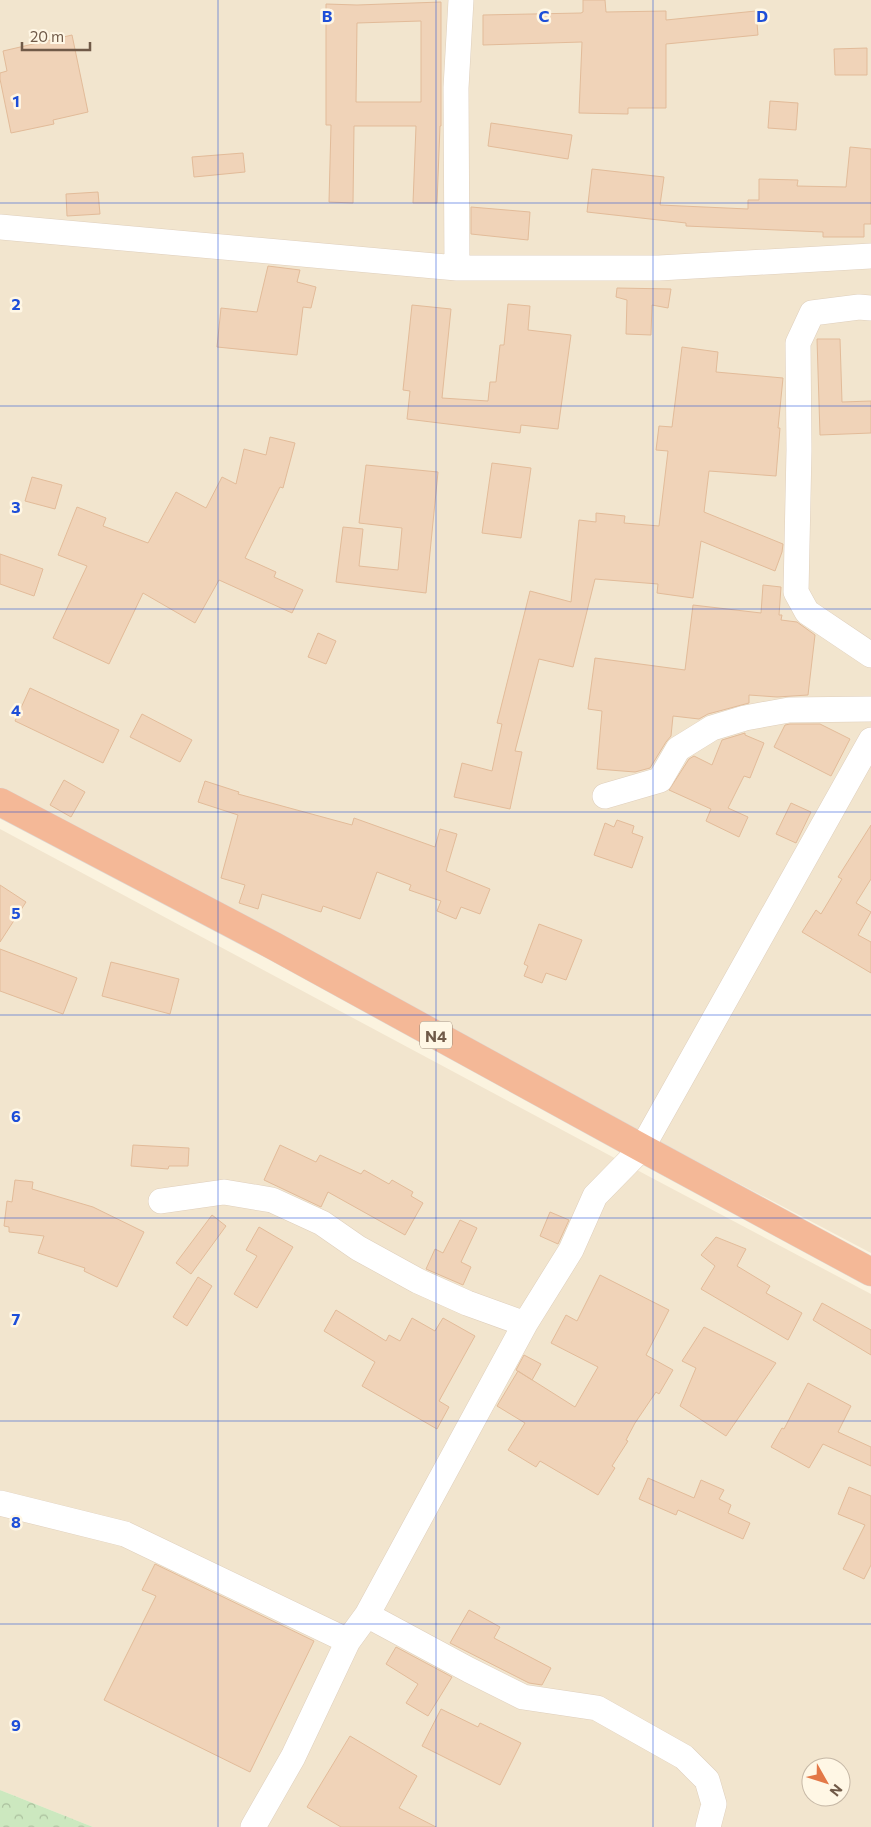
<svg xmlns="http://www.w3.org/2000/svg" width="871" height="1827" font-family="Commissioner,sans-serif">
	<defs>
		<pattern id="forest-crowns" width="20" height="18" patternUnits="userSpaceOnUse" patternTransform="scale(1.25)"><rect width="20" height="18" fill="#cce8bf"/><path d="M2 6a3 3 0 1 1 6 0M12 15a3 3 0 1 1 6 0" fill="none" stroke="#aabf9d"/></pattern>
	</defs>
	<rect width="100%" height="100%" fill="#fbf3df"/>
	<!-- residential -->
	<path fill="#f2e5ce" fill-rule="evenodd" d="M0,0h871v1253l-429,-226 -442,-240z
		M0,829l652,349 219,116v533h-778l-93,-37zM811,1767h30v30h-30z"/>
	<!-- forest -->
	<path fill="url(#forest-crowns)" d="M0,1790l93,37h-93z"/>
	<!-- building -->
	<path fill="#f0d3b8" stroke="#e2bb99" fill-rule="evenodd" d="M583,0h22l1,12 60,-1v9l90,-9 2,24 -92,9v64h-38v6l-49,-1 3,-71 -99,3v-30l98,-2 2,-1z
		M441,2v124h-1l-3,77h-24l3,-77h-62l-1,77 -24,-1 2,-77h-5v-121l31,1zM421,21v81h-65l1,-79z
		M72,35l16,77 -35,8 1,4 -43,9 -11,-54v-6l7,-2 -4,-20z
		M867,48v27h-32l-1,-26z
		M770,101l28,2 -2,27 -28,-2z
		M491,123l81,12 -4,24 -80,-13z
		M850,147l21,2v75h-7v13h-41v-5l-137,-6v-3l-99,-11 5,-43 72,8 -4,28 88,4v-9h11v-21l39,1 -1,6 49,1z
		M243,153l2,19 -51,5 -2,-20z
		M98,192l2,22 -33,2 -1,-22z
		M471,207l59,5 -2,28 -57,-6z
		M268,266l32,4 -3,12 19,5 -5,21 -8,-1 -6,48 -80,-8 4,-39 36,4z
		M617,288l54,1 -3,19 -16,-3 -1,30 -25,-1 1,-34 -11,-3z
		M508,304l22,2 -2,24 43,5 -13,94 -37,-4 -1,8 -113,-14 3,-28 -7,-1 9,-85 39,4 -9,89 46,3 2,-19h6l4,-37h4z
		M817,339h23l2,63 29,-1v32l-51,2z
		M682,347l36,5 -2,20 67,6 -5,50h2l-4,48 -67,-5 -5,41 79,32 -1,8 -7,19 -74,-30 -8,57 -36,-5 1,-9 -63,-5 -22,88 -34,-8 -24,92 7,1 -12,57 -56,-12 8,-34 30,8 10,-47 -5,-1 33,-132 41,11 8,-82 17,2v-9l29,3 -1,7 35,3 9,-75 -12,-1 3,-24 13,1z
		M270,437l25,6 -12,45 -3,-1 -35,71 31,14 -2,5 29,13 -11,23 -73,-33 -24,43 -52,-30 -34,71 -56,-26 34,-72 -29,-11 19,-48 29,11 -3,8 45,17 28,-51 30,16 16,-31 14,7 8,-35 22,6z
		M492,463l39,5 -10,70 -39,-5z
		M366,465l72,7 -12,121 -90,-11 7,-55 20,2 -4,37 39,4 4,-42 -43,-5z
		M32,477l30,8 -7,24 -30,-8z
		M0,554l43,15 -9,27 -34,-12z
		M763,585l18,2 -2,28h3l-1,5 16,2 18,13 -7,60 -31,2 -28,-2v8l-41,11 -9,5 -26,-3 -2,20 -5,6 -16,26 -15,4 -38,-3 5,-58 -14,-2 7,-51 90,12 8,-65 68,8z
		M318,633l18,8 -10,23 -18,-7z
		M30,688l89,42 -16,33 -88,-42z
		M142,714l50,26 -12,22 -50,-25z
		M790,724h30l30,15 -19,37 -57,-29 11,-22z
		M745,733v2l19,8 -14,35 -6,-2 -16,32 20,9 -9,20 -33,-16 5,-12 -42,-19 20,-31 5,-3 18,9 10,-25z
		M64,780l21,12 -14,25 -21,-12z
		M205,781l34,11 -1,2 114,31 2,-7 81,29 5,-18 17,5 -11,37 44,18 -10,25 -19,-7 -5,12 -19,-8 4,-10 -32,-11 2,-5 -34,-13 -17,47 -37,-13 -2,6 -59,-18 -4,15 -19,-6 6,-18 -24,-7 17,-63 -40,-13z
		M791,803l20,9 -15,31 -20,-9z
		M617,820l17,6 -2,7 11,4 -11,31 -38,-13 11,-32 9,4z
		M871,825v54l-15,24 15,9 -13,23 13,7v31l-69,-41 14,-22 5,4 21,-35 -4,-2z
		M0,885l26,17 -26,40z
		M539,924l43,16 -16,40 -20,-7 -4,10 -18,-7 4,-10 -4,-2z
		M0,949l77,29 -14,36 -63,-23z
		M111,962l68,17 -9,35 -68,-18z
		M133,1145l56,3 -1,18h-19l-1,3 -37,-3z
		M280,1145l36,17 4,-7 41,19 3,-4 25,14 3,-4 21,12 -2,4 12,7 -18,32 -77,-43 -7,15 -57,-27z
		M15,1180l18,2 -1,7 61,18 51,25 -27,55 -33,-16 1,-3 -47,-15 6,-17 -35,-4v-5l-5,-1 3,-25 5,1z
		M550,1212l19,8 -11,24 -18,-8z
		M212,1215l14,11 -35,48 -15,-11z
		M460,1220l17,8 -16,34 10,5 -8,18 -37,-16 9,-20 8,4z
		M259,1227l34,20 -36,61 -23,-14 23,-38 -11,-6z
		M716,1237l30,12 -9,17 33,20 -4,7 36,20 -14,27 -87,-51 14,-23 -14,-11z
		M600,1275l69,35 -23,45 27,15 -14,24 -3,-2 -21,31 -9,17 2,1 -16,25 3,2 -17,27 -58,-34 -4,6 -28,-17 17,-27 -28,-17 21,-35 57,36 23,-40 -47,-24 15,-28 11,6z
		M198,1277l14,9 -25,40 -14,-9z
		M822,1303l49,27v25l-58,-35z
		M336,1310l50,31 3,-6 11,6 12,-23 23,13 8,-13 32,18 -36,65 10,6 -12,22 -75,-43 13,-24 -51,-31z
		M704,1327l72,36 -50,73 -46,-30 16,-38 -14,-7z
		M524,1355l17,9 -9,16 -16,-10z
		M808,1383l43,23 -13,26 33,15v19l-48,-22 -14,24 -38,-21 11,-19 2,1z
		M648,1478l46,20 7,-18 23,10 -5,9 12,6 -3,8 22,10 -7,16 -65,-29 -2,5 -37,-16z
		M849,1487l22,9v69l-7,14 -21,-10 22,-44 -27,-11z
		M155,1564l159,77 -64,131 -146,-72 52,-104 -14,-6z
		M469,1610l31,17 -6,11 57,30 -9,17 -13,-2 -79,-40z
		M396,1647l56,30 -24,39 -22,-13 12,-19 -32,-20z
		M441,1709l37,18 2,-4 41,20 -21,42 -78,-39z
		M350,1736l67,40 -18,32 37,19h-95l-34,-20z"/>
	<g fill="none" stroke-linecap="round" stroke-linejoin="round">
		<!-- street casing -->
		<g stroke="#dfcfbc" stroke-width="26">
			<path id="street" d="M0,227l457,41h202l212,-12
				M457,268l-1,-180 5,-88
				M871,308l-12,-1 -47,6 -14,30 1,107 -3,142 11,20 64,43
				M605,796l55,-16 18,-31 34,-21 33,-10 44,-8 82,-1
				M161,1201l63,-9 48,8 50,23 36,25 60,33 49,22 58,21
				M0,1503l125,31 223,107
				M367,1615l102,55 54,27 74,11 87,49 23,23 7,24 -6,23
				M253,1827l40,-70 55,-116 19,-26 158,-291 46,-74 24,-54 47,-48 229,-408"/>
		</g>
		<!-- highway casing -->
		<g stroke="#ddd7d3" stroke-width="29">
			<path id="highway" d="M0,802l274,144 368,202 229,124"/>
		</g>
		<!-- street -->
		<use href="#street" stroke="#fff" stroke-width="25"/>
		<!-- highway -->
		<use href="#highway" stroke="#f4b897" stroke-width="28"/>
	</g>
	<!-- grid -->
	<path fill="none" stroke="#1d4ed8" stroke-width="1" stroke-opacity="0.55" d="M218,0v1827M436,0v1827M653,0v1827M0,203h871M0,406h871M0,609h871M0,812h871M0,1015h871M0,1218h871M0,1421h871M0,1624h871"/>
	<g text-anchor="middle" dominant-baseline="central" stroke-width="5" stroke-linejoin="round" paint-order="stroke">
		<!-- shield labels -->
		<rect fill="#fff7e5" stroke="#9b8977" stroke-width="1" x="420" y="1021.5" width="32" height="27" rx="4"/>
		<g font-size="16" font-weight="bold" fill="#705a48">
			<text x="436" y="1035">N4</text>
		</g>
	</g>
	<g font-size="16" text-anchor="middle" font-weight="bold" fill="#1d4ed8" stroke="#fff7e5" stroke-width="5" stroke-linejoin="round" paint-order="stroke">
		<text x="327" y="22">B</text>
		<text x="544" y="22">C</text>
		<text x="762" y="22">D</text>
		<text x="16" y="107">1</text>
		<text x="16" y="310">2</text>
		<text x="16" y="513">3</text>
		<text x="16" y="716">4</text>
		<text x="16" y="919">5</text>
		<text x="16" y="1122">6</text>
		<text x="16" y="1325">7</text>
		<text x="16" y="1528">8</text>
		<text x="16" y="1731">9</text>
	</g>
	<!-- north arrow -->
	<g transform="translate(826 1782) rotate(129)"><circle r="24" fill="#fff7e5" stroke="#c6b8a6"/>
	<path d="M0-4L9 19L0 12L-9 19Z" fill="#e37847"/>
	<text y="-8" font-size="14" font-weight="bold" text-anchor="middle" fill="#705a48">N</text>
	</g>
	<!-- scale -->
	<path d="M22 42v8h68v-8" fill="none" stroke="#705a48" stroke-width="2.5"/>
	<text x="30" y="42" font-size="15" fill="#705a48" stroke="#fff7e5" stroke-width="4" paint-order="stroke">20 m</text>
</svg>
